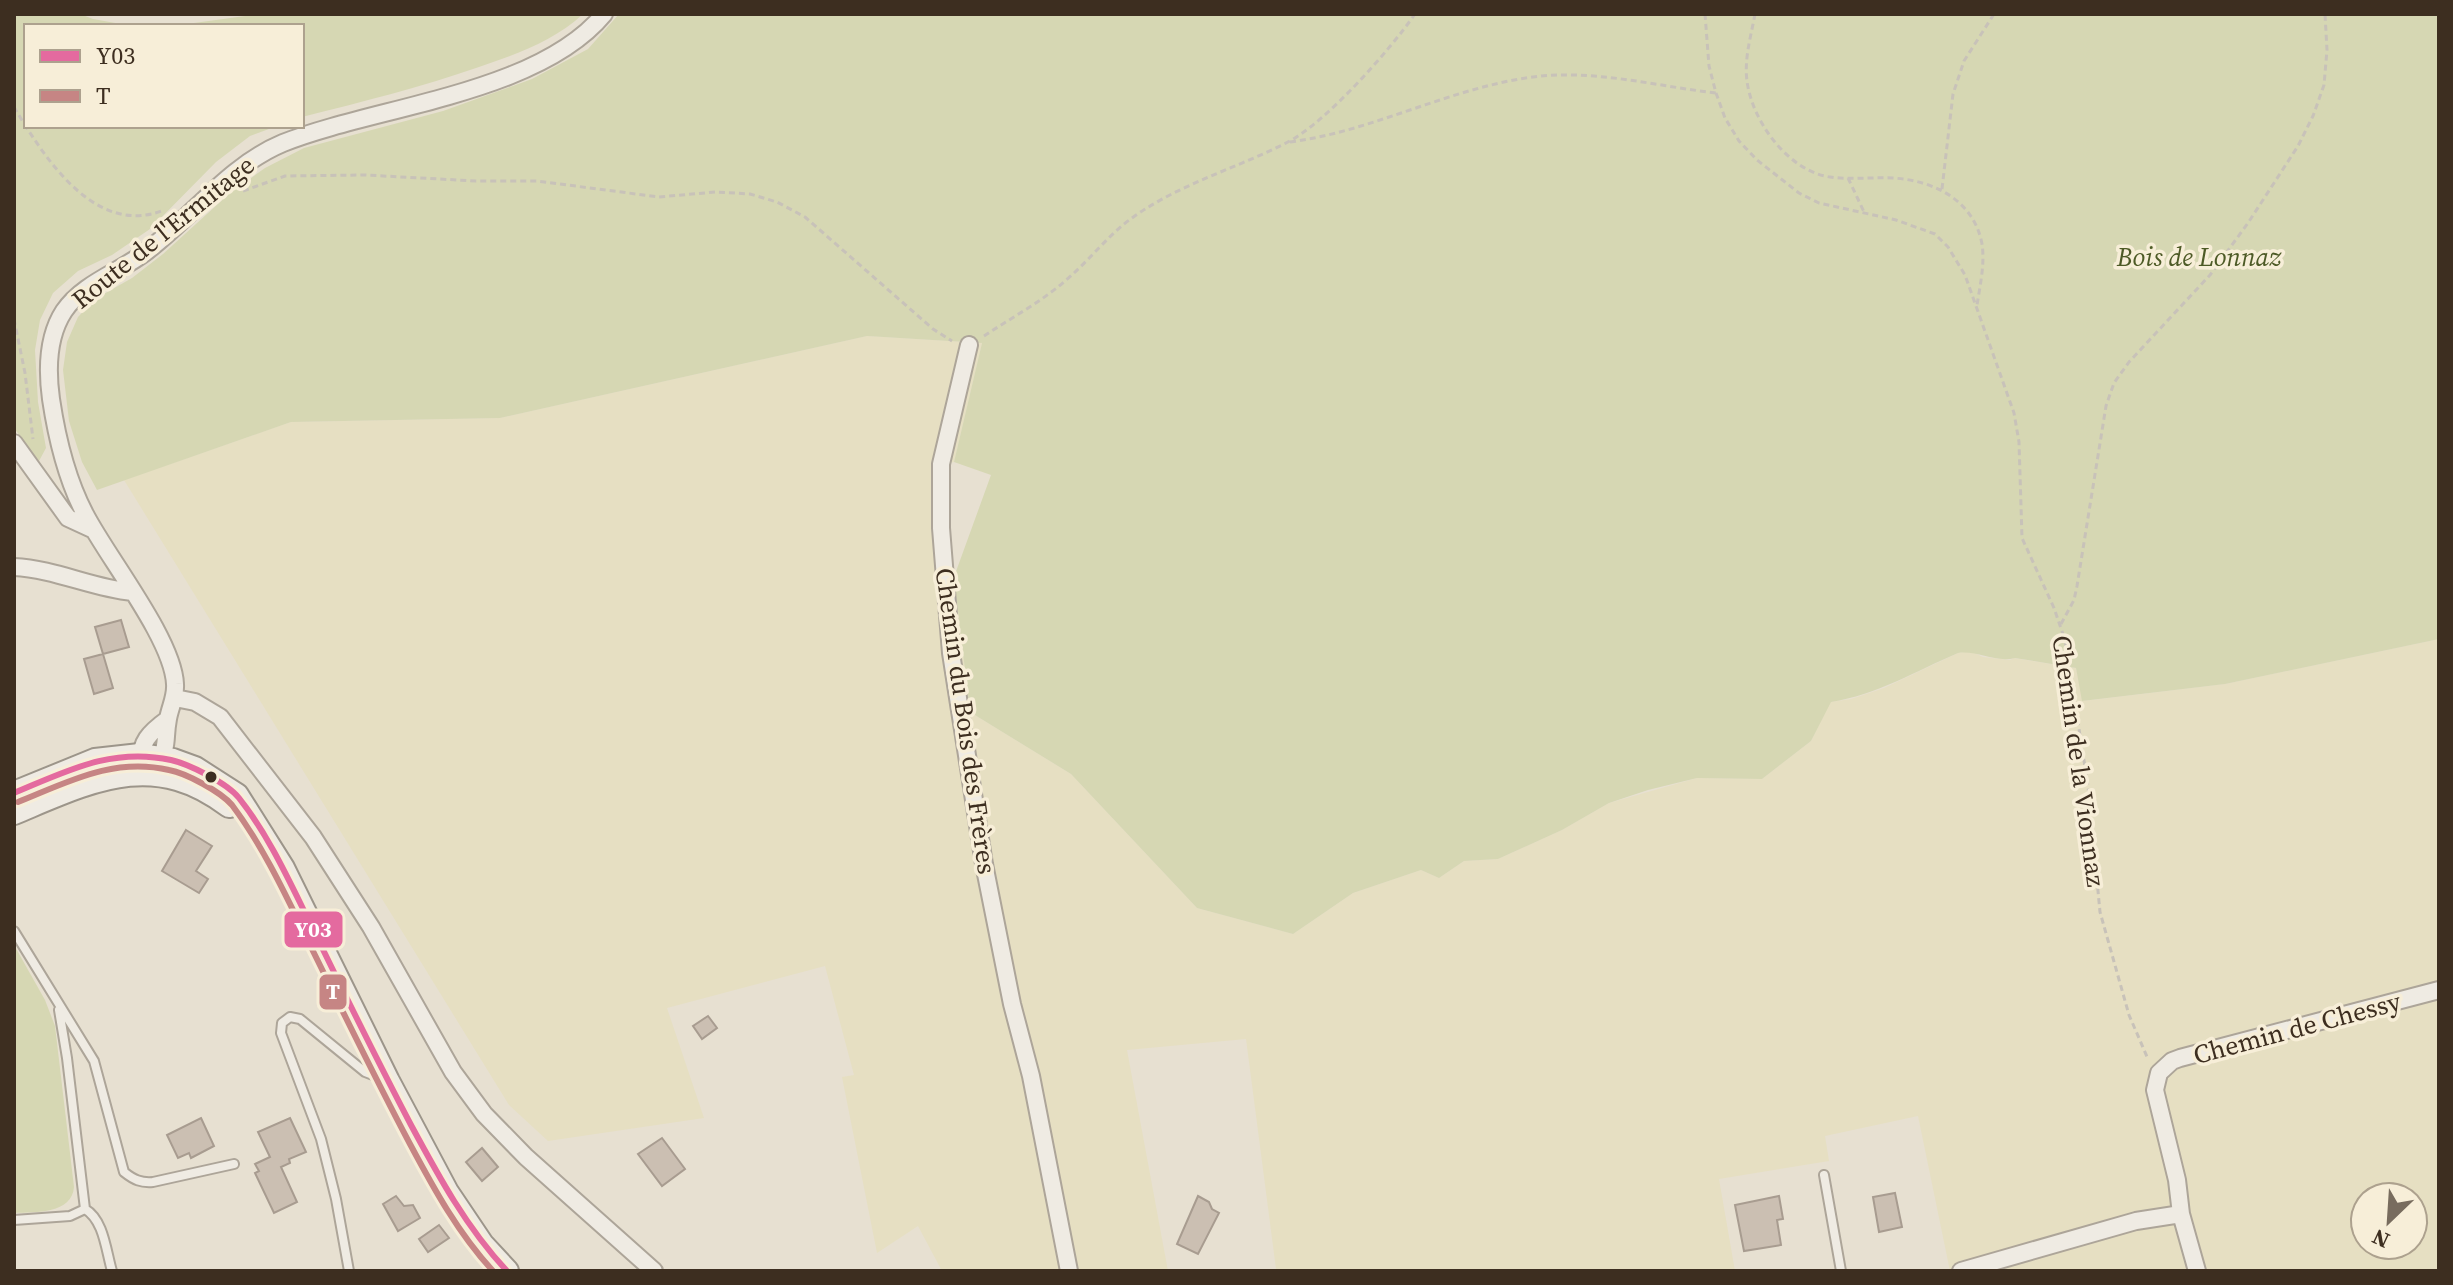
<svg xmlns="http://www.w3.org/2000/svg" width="2453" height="1285" font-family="'Source Serif 4',serif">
	<rect width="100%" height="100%" fill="#e7e0d1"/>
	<!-- farmland -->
	<path fill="#e6dfc2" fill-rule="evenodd" d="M867,336l115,7 -28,119 -13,3 29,247 101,62 126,134 96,26 60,-41 68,-23 18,8 25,-17 34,-2 64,-29 47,-27 88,-25 65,1 49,-38 19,-39 21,-3 33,-11 74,-35 12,-2 13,6 27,3 4,-2 62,10 7,33 142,-17 214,-45v632h-489l-32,-155 -93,20 4,25 -110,18 16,92h-424l-35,-2 -30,-230 -119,11 41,221h-226l-24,-45 -41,27 -35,-176 12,-2 -29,-109 -158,42 37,110 -156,23 -39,-36 -385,-625 167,-58 209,-4zM2365,1197h48v48h-48z"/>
	<!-- green -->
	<path fill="#d6d7b3" d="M14,14h66l13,5 39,7h-106v100h251l-27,10 -34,26 -66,67 -38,26 -34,16 -25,22 -13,27 -5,30 3,52 8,46 -7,13 -25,-33z
		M260,14h323c-29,27 -66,40 -104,53 -58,20 -117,35 -177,50v-91h-130z
		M619,14h1820v625l-214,45 -143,17 -6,-33 -61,-10c-20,5 -38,-8 -57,-5 -42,18 -82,42 -127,49l-20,39 -49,38 -65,-1 -49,12 -39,13 -47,27 -64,29 -34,2 -25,17 -18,-8 -68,23 -60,41 -96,-26 -126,-134 -101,-62 -16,-135 37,-102 -37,-13 28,-119 -115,-7 -367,82 -209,4 -194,68 -15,-28 -13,-41 -6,-51 4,-28 11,-25 17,-18 37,-21 31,-24 67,-61 35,-25 39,-20 139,-37 89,-32 56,-30z
		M14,945l31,55 10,26 19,161c-2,27 -38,25 -60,26z"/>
	<!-- building -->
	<path fill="#cbbfb2" stroke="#a89c90" stroke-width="2" d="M121,620l8,27 -26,7 -8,-27z
		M103,654l10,34 -19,6 -10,-35z
		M186,830l26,16 -16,25 12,8 -9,14 -37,-22z
		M708,1016l9,12 -15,11 -9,-13z
		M201,1118l13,28 -23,12 -2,-5 -11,5 -11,-23z
		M290,1118l16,34 -17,7 1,4 -9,4 16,35 -23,11 -19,-40 4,-2 -4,-7 15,-7 -12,-25z
		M662,1138l23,31 -23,17 -24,-32z
		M482,1148l16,19 -16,14 -16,-19z
		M1895,1193l7,34 -23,5 -6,-35z
		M396,1196l8,10 9,-1 7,13 -22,13 -15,-27z
		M1198,1196l11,6 3,7 7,4 -21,41 -21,-10z
		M1779,1196l4,23 -6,1 4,25 -37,6 -9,-46z
		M439,1225l10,13 -21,14 -9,-13z"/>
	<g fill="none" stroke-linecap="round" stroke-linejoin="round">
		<!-- lane casing -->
		<g stroke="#ada599" stroke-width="12">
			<path id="lane" d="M14,931l80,130 30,111c10,8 17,11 29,10l81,-18
				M59,1010l8,48 18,151c19,11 21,42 27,62
				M1824,1175l17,96
				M14,1220l56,-4 15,-7
				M349,1271l-13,-72 -15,-60 -40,-106 1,-10 8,-6 10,2 65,53 18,7"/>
		</g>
		<!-- street casing -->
		<g stroke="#ada599" stroke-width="20">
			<path id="street" d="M969,345l-28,119v64l10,125 33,211 28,140 19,72 38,195
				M14,443l54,75 26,12
				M14,567c41,2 78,21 118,25
				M175,698l20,4 25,15 93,120 58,90 82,145 31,42 42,43 128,114
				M157,765c12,-20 7,-25 11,-46 2,-12 8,-22 7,-35 -2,-45 -68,-127 -90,-170 -19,-36 -28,-75 -34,-115 -4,-29 -4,-62 13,-88 19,-28 56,-39 83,-60 46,-35 81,-85 136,-108 93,-37 255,-49 321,-129
				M141,766c-2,-24 9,-34 27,-47
				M1961,1271l175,-50 45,-7
				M2197,1271l-16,-57 -4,-34 -22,-90 4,-17 13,-12 8,-3 259,-68"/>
		</g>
		<!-- secondary casing -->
		<g stroke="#9c958a" stroke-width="26">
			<path id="secondary" d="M14,793l81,-33 45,-5 33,5 22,8 42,27 46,73 105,213 59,111 35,52 25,27
				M14,813c77,-32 139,-65 215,-7"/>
		</g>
		<!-- path -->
		<path stroke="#c8c2b9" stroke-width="3" stroke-dasharray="6 4" stroke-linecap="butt" d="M1705,14l4,52 7,27 9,25 14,23 18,19 42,33 20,10 77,17 39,14 13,13 17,28 49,138 5,29 3,96 32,70 11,32 23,146 12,126 29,103 19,44
			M1755,14c-4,22 -11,45 -8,67 5,40 41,90 83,96 21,3 41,0 62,1 41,2 82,22 90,66 3,20 -2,42 -5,61
			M14,107c30,50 81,131 150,103
			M1290,142c84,-11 159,-54 243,-65 61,-8 122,9 183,16
			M1848,178l17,36
			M1942,189l11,-95 11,-33 30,-47
			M243,191l42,-15 80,-1 111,6h61l122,16 57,-5 34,2 27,8 28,15 128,112 19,12
			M14,319l11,54 8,66
			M984,336c27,-18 57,-34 81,-55 24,-20 42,-45 67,-63 47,-34 103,-49 154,-75 39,-19 104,-93 129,-129
			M2061,624l13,-24 3,-14 29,-180 8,-23 15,-21 81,-87 38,-52 50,-77 15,-30 11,-31 3,-35 -2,-36"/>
		<!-- lane -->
		<use href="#lane" stroke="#efebe3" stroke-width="8"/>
		<!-- street -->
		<use href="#street" stroke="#efebe3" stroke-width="16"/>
		<!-- secondary -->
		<use href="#secondary" stroke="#efebe3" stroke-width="22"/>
		<!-- bus-1 casing -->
		<g stroke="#f7eed8" stroke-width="12">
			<path id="bus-1" d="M14,793c53,-22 98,-46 157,-33 18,4 56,23 68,38 31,39 52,87 74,131 32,66 64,131 98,196 28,52 55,102 96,146"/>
		</g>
		<!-- bus-2 casing -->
		<g stroke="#f7eed8" stroke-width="12">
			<path id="bus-2" d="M18,802c50,-20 95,-45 151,-32 17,3 52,22 63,35 33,44 56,95 80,144 32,65 64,131 98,195 24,45 48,89 83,127"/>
		</g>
		<!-- bus-1 -->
		<use href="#bus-1" stroke="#e46a9f" stroke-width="6"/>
		<!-- bus-2 -->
		<use href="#bus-2" stroke="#c68584" stroke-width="6"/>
	</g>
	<!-- markers -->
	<circle fill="#3d2e20" stroke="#f7eed8" stroke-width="3" cx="211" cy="777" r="7"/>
	<g text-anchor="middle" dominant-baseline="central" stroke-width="7" stroke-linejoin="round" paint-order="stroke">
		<!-- street labels -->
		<g font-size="26" fill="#3d2e20" stroke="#f7eed8">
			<text transform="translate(163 232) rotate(-39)">Route de l'Ermitage</text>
			<text transform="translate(966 721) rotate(82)">Chemin du Bois des Frères</text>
			<text transform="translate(2079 761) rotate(82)">Chemin de la Vionnaz</text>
			<text transform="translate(2297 1028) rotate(-15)">Chemin de Chessy</text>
		</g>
		<!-- park labels -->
		<g font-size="26" font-style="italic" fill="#4d5a26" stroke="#f7eed8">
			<text x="2199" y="257">Bois de Lonnaz</text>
		</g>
	</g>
	<g stroke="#f7eed8" stroke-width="3">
		<rect x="283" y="910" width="61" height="39" rx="8" fill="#e46a9f"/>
		<rect x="318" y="973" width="30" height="38" rx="8" fill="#c68584"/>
	</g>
	<g font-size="22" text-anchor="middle" font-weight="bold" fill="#fff">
		<text x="313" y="937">Y03</text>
		<text x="333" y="999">T</text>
	</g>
	<!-- border -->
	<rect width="2453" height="1285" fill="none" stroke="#3d2e20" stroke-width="32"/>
	<!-- legend -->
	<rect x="24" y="24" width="280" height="104" fill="#f7eed8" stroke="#ada18e" stroke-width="2"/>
	<rect x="40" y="50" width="40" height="12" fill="#e46a9f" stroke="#ada18e" stroke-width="2"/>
	<text x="96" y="64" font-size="24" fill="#3d2e20">Y03</text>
	<rect x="40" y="90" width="40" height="12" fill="#c68584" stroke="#ada18e" stroke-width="2"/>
	<text x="96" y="104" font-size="24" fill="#3d2e20">T</text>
	<!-- north arrow -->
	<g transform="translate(2389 1221) rotate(205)"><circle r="38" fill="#f7eed8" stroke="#ada18e" stroke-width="2"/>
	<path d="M0-6L14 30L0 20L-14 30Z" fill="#786c5e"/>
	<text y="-12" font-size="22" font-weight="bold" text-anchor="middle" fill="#3d2e20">N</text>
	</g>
</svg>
